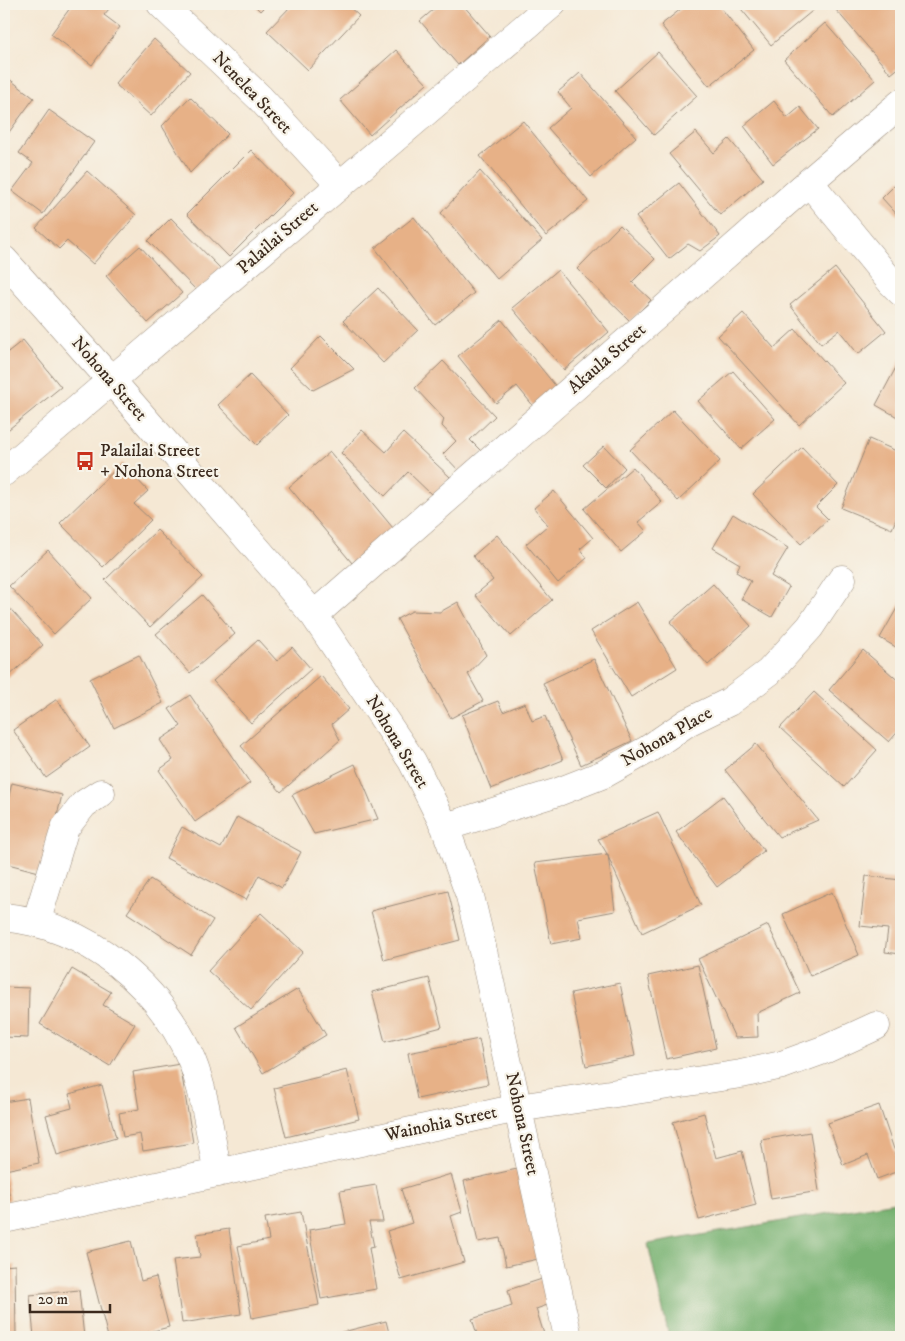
<svg xmlns="http://www.w3.org/2000/svg" width="905" height="1341" font-family="'IM FELL DW Pica',serif">
	<rect width="100%" height="100%" fill="#f7f3e8"/>
	<filter id="ink" filterUnits="userSpaceOnUse"><feTurbulence type="fractalNoise" baseFrequency=".02" numOctaves="2"/><feDisplacementMap in="SourceGraphic" scale="10" xChannelSelector="R" yChannelSelector="G"/><feConvolveMatrix kernelMatrix="1 2 1 2 8 2 1 2 1" color-interpolation-filters="sRGB"/></filter>
	<filter id="wash" filterUnits="userSpaceOnUse"><feTurbulence type="fractalNoise" baseFrequency=".0096" numOctaves="4" result="noise"/><feDisplacementMap in="SourceGraphic" scale="20" xChannelSelector="R" yChannelSelector="G"/><feGaussianBlur stdDeviation="1.12" result="paint"/><feColorMatrix in="noise" values="0 0 0 0 0 0 0 0 0 0 0 0 0 0 0 0 0 1.4 0 .05"/><feComposite in="paint" operator="in"/></filter>
	<g filter="url(#wash)">
		<rect width="100%" height="100%" fill="#f5e8d4"/>
		<!-- forest -->
		<path fill="#78b272" stroke="#5a6e48" d="M901,1198v139h-232l-21,-93 246,-42z"/>
		<g id="blocks">
			<!-- building -->
			<path fill="#e7b187" d="M73,4h40l-9,11 16,12 -28,38 -41,-31z
				M253,4h14l-7,7z
				M293,4h53l13,12 -51,54 -41,-39z
				M440,4h22l28,32 -32,29 -38,-44z
				M687,4h31l36,46 -45,36 -48,-61z
				M737,4h76l4,3 -46,38z
				M844,4h57v62l-10,8 -55,-64z
				M825,23l50,57 -42,37 -49,-57z
				M154,39l36,33 -39,44 -36,-32z
				M396,50l31,34 -57,51 -30,-35z
				M658,52l39,44 -43,39 -39,-44z
				M580,73l56,64 -45,40 -43,-49 23,-20 -13,-16z
				M4,75l30,23 -30,41z
				M190,97l38,37 -38,39 -28,-47z
				M774,101l13,17 13,-11 18,22 -45,35 -29,-38z
				M49,110l45,32 -51,72 -31,-23 21,-28 -14,-10z
				M523,121l65,80 -42,35 -66,-80z
				M696,132l18,21 15,-14 34,40 -43,36 -51,-61z
				M251,150l42,43 -64,64 -42,-43z
				M87,171l49,44 -43,49 -26,-23 -8,8 -23,-21z
				M480,171l62,69 -45,39 -56,-66z
				M901,179v40l-19,-21z
				M679,183l41,53 -20,15 -12,-7 -19,15 -33,-42z
				M414,217l60,76 -39,32 -60,-77z
				M171,218l50,51 -23,23 -50,-51z
				M620,225l35,34 -23,23 19,18 -21,21 -53,-52z
				M140,246l42,47 -34,30 -42,-47z
				M835,268l51,63 -28,23 -19,-24 -18,14 -31,-39z
				M558,270l51,62 -45,38 -52,-62z
				M378,288l40,42 -35,33 -40,-42z
				M743,313l31,35 21,-19 49,54 -45,42 -81,-89z
				M502,320l56,69 -23,19 -18,-22 -21,17 -38,-47z
				M321,336l33,33 -41,21 -23,-22z
				M23,340l38,47 -57,46v-78z
				M901,358v61l-25,-14z
				M443,361l52,55 -25,24 12,12 -21,21 -18,-19 13,-13 -14,-15 2,-7 -29,-31z
				M733,371l42,48 -34,30 -43,-48z
				M250,375l38,40 -31,30 -39,-40z
				M673,410l47,51 -42,40 -48,-51z
				M362,430l24,22 17,-19 47,44 -17,19 -25,-24 -23,24 -44,-43z
				M869,439l32,14v54l-9,22 -51,-21z
				M604,446l21,22 -19,20 -23,-23z
				M802,447l36,38 -22,22 12,12 -27,25 -48,-50z
				M330,452l63,76 -41,35 -63,-76z
				M122,463l26,28 -14,13 17,16 -48,47 -43,-44z
				M633,467l29,35 -24,20 8,9 -25,21 -37,-43z
				M554,491l39,47 -13,11 7,9 -29,25 -32,-39 22,-19 -14,-17z
				M733,514l55,34 -17,28 18,11 -17,30 -31,-18 10,-18 -15,-9 4,-8 -27,-16z
				M157,530l46,47 -53,50 -45,-47z
				M497,535l55,65 -41,36 -36,-41 18,-15 -20,-24z
				M901,535v16l-4,-14z
				M48,550l44,48 -38,36 -45,-48z
				M713,584l38,42 -43,39 -38,-43z
				M202,595l33,39 -45,39 -34,-39z
				M901,601v49l-21,-12z
				M4,602l39,43 -37,34 -2,-3z
				M458,602l28,53 -18,19 15,27 -32,17 -54,-99 15,-8 28,1z
				M637,602l40,66 -46,29 -40,-66z
				M258,640l19,21 15,-14 19,22 -60,54 -38,-42z
				M863,650l38,33v45l-12,14 -60,-52z
				M139,655l24,48 -49,25 -24,-49z
				M594,659l38,82 -51,24 -38,-82z
				M321,676l28,33 -17,15 8,16 -59,52 -40,-46z
				M814,692l63,58 -33,37 -64,-59z
				M190,695l60,88 -55,39 -36,-52 14,-10 -13,-20 21,-14 -12,-17z
				M57,699l33,48 -44,31 -33,-48z
				M498,701l5,11 22,-9 7,18 13,-5 18,44 -72,29 -29,-74z
				M756,744l62,76 -39,17 -54,-67z
				M355,764l23,55 -64,15 -22,-39z
				M12,783l50,12 -19,78 -39,-10v-46z
				M723,796l41,55 -47,36 -41,-55z
				M658,812l43,93 -59,28 -36,-81 -8,-13z
				M237,817l64,35 -19,36 -23,-13 -13,25 -80,-42 16,-31 39,21z
				M608,854l7,57 -37,7 4,20 -31,6 -16,-81z
				M866,876l35,4v74l-16,-2 3,-23 -28,-3z
				M150,879l63,41 -22,35 -64,-42z
				M448,891l12,49 -76,20 -13,-49z
				M832,892l27,63 -49,21 -27,-62z
				M261,913l42,39 -52,58 -43,-39z
				M768,925l32,68 -43,20 1,24 -23,1 -37,-79z
				M698,965l18,83 -50,11 -18,-83z
				M72,969l39,23 -8,13 32,19 -25,42 -70,-42z
				M429,978l13,49 -57,15 -13,-50z
				M620,983l15,73 -49,10 -15,-73z
				M4,987l25,1 -1,50 -24,-1z
				M298,989l28,46 -63,38 -27,-46z
				M479,1039l9,45 -71,15 -9,-46z
				M180,1064l13,79 -50,8 -3,-17 -17,3 -4,-24 20,-4 -6,-37z
				M347,1070l12,49 -73,18 -12,-49z
				M102,1085l14,53 -59,17 -11,-40 26,-7 -3,-14z
				M28,1098l11,65 -34,7 5,30 -6,1v-99z
				M879,1105l22,65 -24,9 -9,-24 -25,10 -15,-42z
				M704,1113l12,45 26,-7 14,54 -57,15 -26,-98z
				M810,1132l9,59 -48,8 -10,-59z
				M517,1169l21,90 -32,7 -6,-28 -22,4 -14,-61z
				M451,1174l11,38 -11,4 13,46 -63,18 -14,-49 25,-8 -11,-34z
				M376,1185l7,37h-14l5,25 -5,1 7,41 -55,10 -12,-69 37,-6 -6,-33z
				M301,1212l18,93 -67,13 -14,-72 31,-6 -4,-22z
				M229,1229l12,85 -59,9 -9,-63 27,-3 -3,-23z
				M131,1241l10,40 15,-4 13,50 -39,10h-22l-22,-85z
				M15,1265l1,72h-12v-71z
				M542,1279l8,25 -14,5 9,28h-67l-6,-18 40,-13 -4,-16z
				M79,1290l5,47h-50l-4,-42z
				M386,1321l4,16h-63v-1z"/>
		</g>
	</g>
	<g filter="url(#ink)">
		<use href="#blocks" fill-opacity="0" stroke="#988979" stroke-width="1"/>
		<g fill="none" stroke-linecap="round" stroke-linejoin="round">
			<!-- street casing -->
			<g stroke="#988979" stroke-width="29">
				<path id="street" d="M161,4l99,94 80,87
					M809,182l83,101 9,9
					M4,260l107,120 203,235 98,146 33,66 25,69 17,72 81,369
					M314,615l495,-433 92,-79
					M445,827l113,-35 46,-18 43,-24 41,-28 41,-20 40,-30 41,-45 32,-48
					M4,917c83,8 156,68 188,144 14,35 18,75 26,112
					M36,923l29,-95 19,-24 17,-11
					M4,1219l514,-111 223,-34 41,-9 44,-16 50,-23"/>
			</g>
			<!-- secondary casing -->
			<g stroke="#988979" stroke-width="29">
				<path id="secondary" d="M4,472l548,-468"/>
			</g>
			<!-- street -->
			<use href="#street" stroke="#fff" stroke-width="28"/>
			<!-- secondary -->
			<use href="#secondary" stroke="#fff" stroke-width="28"/>
		</g>
	</g>
	<!-- icons -->
	<defs>
		<g id="bus-bare" transform="scale(1.5)"><path d="M-5-6H5V4H4V6H2V4H-2V6H-4V4H-5ZM-3.5-4V0h7V-4ZM-3.5 1.2v1.5H-2V1.2ZM2 1.2v1.5H3.5V1.2Z" fill="#c8321e" stroke="#f7f3e8" stroke-width="2.5" paint-order="stroke"/></g>
	</defs>
	<g fill-rule="evenodd">
		<use href="#bus-bare" x="85" y="461"/>
	</g>
	<g text-anchor="middle" dominant-baseline="central" stroke-width="4.5" stroke-linejoin="round" paint-order="stroke">
		<!-- street labels -->
		<g font-size="18" fill="#3b2a1e" stroke="#f7f3e8">
			<text transform="translate(252 93) rotate(46)">Nenelea Street</text>
			<text transform="translate(278 238) rotate(-41)">Palailai Street</text>
			<text transform="translate(607 359) rotate(-41)">Akaula Street</text>
			<text transform="translate(109 379) rotate(49)">Nohona Street</text>
			<text transform="translate(667 737) rotate(-30)">Nohona Place</text>
			<text transform="translate(397 742) rotate(59)">Nohona Street</text>
			<text transform="translate(441 1124) rotate(-12)">Wainohia Street</text>
			<text transform="translate(522 1124) rotate(78)">Nohona Street</text>
		</g>
		<!-- poi labels -->
		<g font-size="18" fill="#3b2a1e" stroke="#f7f3e8" text-anchor="start">
			<text x="100" y="451">Palailai Street<tspan x="100" dy="21">+ Nohona Street</tspan></text>
		</g>
	</g>
	<!-- margin -->
	<rect width="905" height="1341" fill="none" stroke="#f7f3e8" stroke-width="20"/>
	<!-- scale -->
	<path d="M30 1304v8h80v-8" fill="none" stroke="#3b2a1e" stroke-width="2.5"/>
	<text x="38" y="1304" font-size="15" fill="#3b2a1e" stroke="#f7f3e8" stroke-width="4" paint-order="stroke">20 m</text>
</svg>
